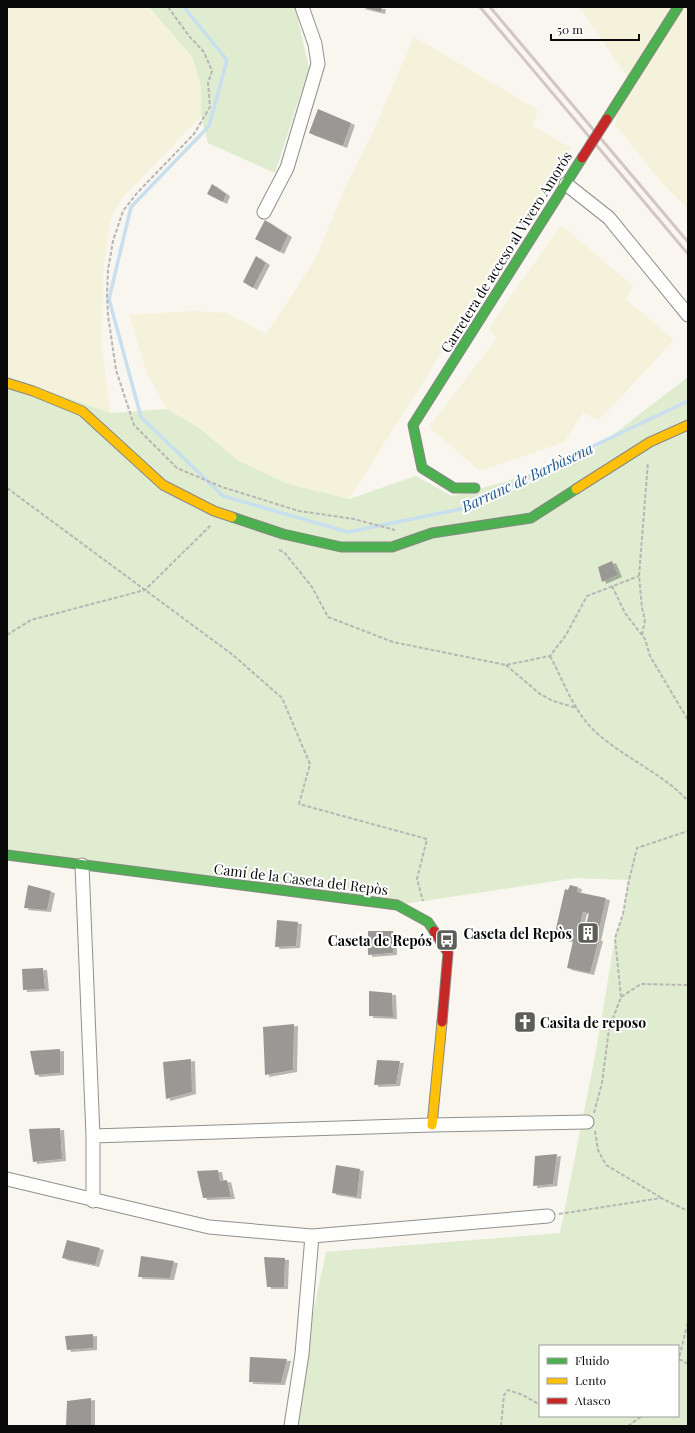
<svg xmlns="http://www.w3.org/2000/svg" width="695" height="1433" font-family="'Playfair Display',serif">
	<defs>
		<filter id="shadow"><feDropShadow dx="4" dy="2" stdDeviation="0" flood-color="#0004"/></filter>
	</defs>
	<rect width="100%" height="100%" fill="#f8f6ee"/>
	<!-- farmland -->
	<path fill="#f4f2db" d="M7,7h142l44,51 8,29v29l-78,81 -13,23 -7,51 -1,75 8,67 -103,-37z
		M579,7h109v202l-26,-26 -47,-59 12,-48z
		M414,37l124,73 -5,16 38,22 -222,351 -61,-15 -49,-23 -40,-33 -32,-19 -19,-34 -19,-60 60,-4 38,2 39,21 50,-76 28,-68 29,-58z
		M561,225l72,61 -7,13 48,41 -75,80 -16,-7 -19,29 -84,29 -51,-44 68,-89 -9,-9z"/>
	<!-- green -->
	<path fill="#dfecd0" fill-rule="evenodd" d="M149,7h146l14,61 -34,105 -67,-30 -7,-27v-29l-8,-29z
		M7,376l103,37 57,-4 32,19 40,33 49,23 61,15 67,-23 36,20 49,-13 87,-29 100,-77v1049h-399l37,-174 234,-19 36,-182 19,-113 8,-24 5,-34 -52,-2 -179,27 -390,-45zM540,1346h138v70h-138z"/>
	<g fill="none" stroke-linecap="round" stroke-linejoin="round">
		<!-- stream -->
		<path stroke="#c8dfef" stroke-width="3.5" d="M184,7l43,53 -18,66 -78,81 -22,92 32,118 82,79 125,36 113,-23 227,-108"/>
	</g>
	<!-- building -->
	<path fill="#9a9894" fill-rule="evenodd" filter="url(#shadow)" d="M360,7h22l-1,5z
		M318,109l33,14 -8,23 -34,-13z
		M212,184l14,10 -3,8 -16,-8z
		M265,220l23,15 -8,17 -25,-13z
		M256,256l10,7 -13,25 -10,-6z
		M612,561l6,14 -16,7 -4,-15z
		M28,885l23,6 -4,19 -23,-2z
		M570,885l8,2 -1,5 29,6 -9,41h2l-9,34 -23,-5 6,-27 -19,-4 11,-48 3,1zM583,912l6,1 -3,12 -6,-1z
		M277,920l21,2 -2,24 -21,1z
		M368,931h25v22l-25,2z
		M43,968l2,21 -22,1 -1,-21z
		M369,991l23,2 1,24 -24,-1z
		M294,1024l-1,46 -28,5 -2,-48z
		M60,1049v24l-25,2 -5,-24z
		M191,1059l1,33 -26,7 -3,-37z
		M377,1060l23,1 -4,23 -22,1z
		M60,1128l2,31 -29,3 -4,-33z
		M557,1154l-4,30 -20,2 2,-30z
		M336,1165l24,4 -3,28 -25,-4z
		M218,1170l2,11 7,-1 4,17 -28,1 -6,-27z
		M67,1240l33,8 -5,17 -33,-7z
		M141,1256l33,5 -4,17 -32,-1z
		M264,1257l21,1 -1,29h-17z
		M93,1334v14l-26,2 -2,-14z
		M250,1357l37,2 -6,24 -32,-1z
		M91,1398v28h-25l1,-25z"/>
	<g fill="none" stroke-linecap="round" stroke-linejoin="round">
		<!-- street casing -->
		<g stroke="#91908d" stroke-width="15">
			<path id="street" d="M566,184l43,34 79,97
				M264,212l23,-44 31,-104 -3,-20 -13,-37
				M82,865l11,271v65
				M93,1136l339,-11 155,-3
				M7,1179l202,48 103,9 236,-20
				M291,1426l11,-72 10,-118"/>
		</g>
		<!-- fast casing -->
		<g stroke="#888783" stroke-width="11">
			<path id="fast" d="M607,119l71,-112
				M475,488h-21l-32,-20 -9,-43 169,-267
				M232,517l51,17 58,13h51l40,-14 99,-15 45,-29
				M7,855l390,50 31,17 6,9"/>
		</g>
		<!-- slow casing -->
		<g stroke="#888783" stroke-width="11">
			<path id="slow" d="M7,383l26,8 49,20 81,74 51,26 18,6
				M576,489l74,-47 38,-17
				M432,1125l10,-103"/>
		</g>
		<!-- jam casing -->
		<g stroke="#888783" stroke-width="11">
			<path id="jam" d="M434,931l14,22 -6,69"/>
		</g>
		<!-- path -->
		<path stroke="#b7b6b5" stroke-width="2" stroke-dasharray="4 2" stroke-linecap="butt" d="M168,7l21,29 15,16 8,19 -4,12 2,24 -16,27 -57,59 -14,18 -10,30 -5,29 -1,25 1,20 8,55 18,55 43,43 45,19 77,24 55,8 41,11
			M7,488l226,167 49,43 28,66 -11,40 128,35 -10,40 6,22
			M279,550l5,2 28,35 16,30 65,25 113,23 44,-9 16,-21 21,-39 52,-20
			M612,586l13,27 20,26 5,17 38,64
			M7,635l24,-15 114,-30 66,-65
			M642,635l3,-15 -3,-12 -3,-32 9,-114
			M550,656c14,26 25,59 48,78 27,24 68,42 90,67
			M506,665l34,29 13,7 24,7
			M621,997l-6,-59 8,-24 6,-34 8,-32 51,-17
			M594,1113l8,-30 7,-54 12,-32 20,-13 47,1
			M595,1131l3,19 8,15 54,32
			M559,1214l102,-16 27,13
			M679,1359l9,5
			M678,1362l10,-40
			M501,1426l3,-31 4,-5 15,5 17,10
			M628,1426l14,-10"/>
		<!-- street -->
		<use href="#street" stroke="#fefefc" stroke-width="13"/>
		<!-- fast -->
		<use href="#fast" stroke="#4caf50" stroke-width="9"/>
		<!-- slow -->
		<use href="#slow" stroke="#ffc107" stroke-width="9"/>
		<!-- jam -->
		<use href="#jam" stroke="#c62828" stroke-width="9"/>
		<!-- rail -->
		<path stroke="#d3c6c4" stroke-width="3" d="M480,7l208,247
			M490,7l198,235"/>
		<!-- jam-bridge casing -->
		<g stroke="#888783" stroke-width="11" stroke-linecap="butt">
			<path id="jam-bridge" d="M582,158l25,-39"/>
		</g>
		<!-- jam-bridge -->
		<use href="#jam-bridge" stroke="#c62828" stroke-width="9"/>
	</g>
	<!-- icons -->
	<defs>
		<g id="building-square" transform="scale(1.15)"><rect x="-9" y="-9" width="18" height="18" rx="4" fill="#5d5d5a" stroke="#fff"/><path d="M-4-6H4V6H1V3H-1V6H-4ZM-2.5-4.3h1.7v1.8h-1.7ZM.8-4.3h1.7v1.8H.8ZM-2.5-1h1.7V.8h-1.7ZM.8-1h1.7V.8H.8Z" fill="#fff"/></g>
		<g id="bus-square" transform="scale(1.15)"><rect x="-9" y="-9" width="18" height="18" rx="4" fill="#5d5d5a" stroke="#fff"/><path d="M-5-6H5V4H4V6H2V4H-2V6H-4V4H-5ZM-3.5-4V0h7V-4ZM-3.5 1.2v1.5H-2V1.2ZM2 1.2v1.5H3.5V1.2Z" fill="#fff"/></g>
		<g id="church-square" transform="scale(1.15)"><rect x="-9" y="-9" width="18" height="18" rx="4" fill="#5d5d5a" stroke="#fff"/><path d="M-1.2-6h2.4v3.5h3.3v2.4h-3.3V6h-2.4V-.1h-3.3v-2.4h3.3Z" fill="#fff"/></g>
	</defs>
	<g fill-rule="evenodd">
		<use href="#building-square" x="588" y="933"/>
		<use href="#bus-square" x="447" y="940"/>
		<use href="#church-square" x="525" y="1022"/>
	</g>
	<g text-anchor="middle" dominant-baseline="central" stroke-width="4" stroke-linejoin="round" paint-order="stroke">
		<!-- street labels -->
		<g font-size="14" fill="#0a0a0a" stroke="#fff">
			<text transform="translate(506 252) rotate(-58)">Carretera de acceso al Vivero Amorós</text>
			<text transform="translate(301 879) rotate(7)">Camí de la Caseta del Repòs</text>
		</g>
		<!-- poi labels -->
		<g font-size="14" font-weight="bold" fill="#0a0a0a" stroke="#fff" text-anchor="end">
			<text x="572" y="933">Caseta del Repòs</text>
			<text x="432" y="940">Caseta de Repós</text>
			<text x="540" y="1022" text-anchor="start">Casita de reposo</text>
		</g>
		<!-- water labels -->
		<g font-size="15" font-style="italic" fill="#21588e" stroke="#fff">
			<text transform="translate(527 477) rotate(-25)">Barranc de Barbàsena</text>
		</g>
	</g>
	<!-- border -->
	<rect width="695" height="1433" fill="none" stroke="#0a0a0a" stroke-width="16"/>
	<!-- legend -->
	<rect x="539" y="1345" width="140" height="72" fill="#ffffff" stroke="#9d9d9d"/>
	<rect x="547" y="1358" width="20" height="6" fill="#4caf50" stroke="#9d9d9d"/>
	<text x="575" y="1365" font-size="12" fill="#0a0a0a">Fluido</text>
	<rect x="547" y="1378" width="20" height="6" fill="#ffc107" stroke="#9d9d9d"/>
	<text x="575" y="1385" font-size="12" fill="#0a0a0a">Lento</text>
	<rect x="547" y="1398" width="20" height="6" fill="#c62828" stroke="#9d9d9d"/>
	<text x="575" y="1405" font-size="12" fill="#0a0a0a">Atasco</text>
	<!-- scale -->
	<path d="M551 34v6h88v-6" fill="none" stroke="#0a0a0a" stroke-width="2"/>
	<text x="557" y="34" font-size="12" fill="#0a0a0a" stroke="#ffffff" stroke-width="3" paint-order="stroke">50 m</text>
</svg>
